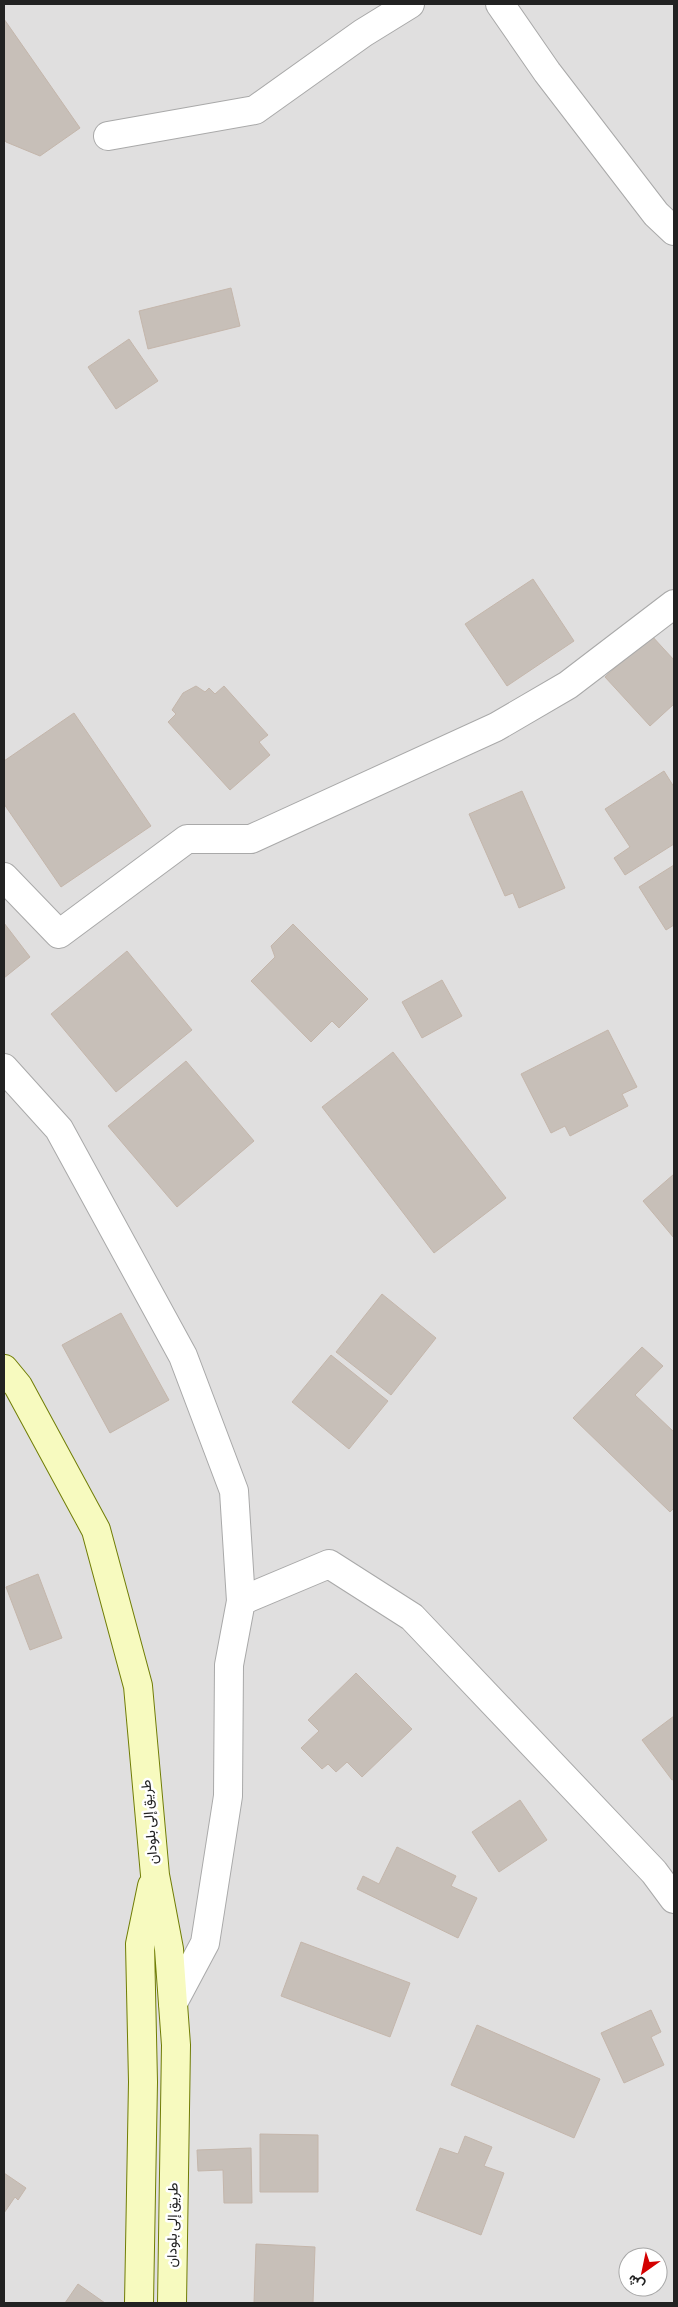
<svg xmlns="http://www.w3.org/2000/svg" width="678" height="2307" font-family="'Alegreya Sans',Vazirmatn,sans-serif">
	<rect width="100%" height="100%" fill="#f2efe9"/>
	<!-- residential -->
	<path fill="#e0dfdf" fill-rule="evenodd" d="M4,4h670v2299h-670zM628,2257h30v30h-30z"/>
	<!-- building -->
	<path fill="#c7bfb8" stroke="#c4b6ab" d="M4,19l76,109 -40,28 -34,-14 -2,-3z
		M231,288l9,38 -92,23 -9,-38z
		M129,339l29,42 -42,28 -28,-42z
		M533,579l41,62 -67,45 -42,-62z
		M651,635l23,25v44l-24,22 -45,-49z
		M196,686l9,6 4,-4 6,6 9,-8 44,49 -9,7 11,13 -40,35 -62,-68 8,-8 -4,-4 11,-17z
		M74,713l77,113 -90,61 -57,-83v-43z
		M664,771l10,16v57l-49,31 -11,-17 16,-11 -25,-38z
		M522,791l43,97 -46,20 -6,-15 -8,3 -36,-82z
		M674,865v60l-8,5 -27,-43z
		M4,923l26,34 -26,21z
		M293,924l75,75 -29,29 -7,-7 -21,21 -60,-61 24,-24 -4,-11z
		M127,951l65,79 -76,62 -65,-78z
		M442,980l20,36 -40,22 -20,-36z
		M608,1030l29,57 -15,7 6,12 -58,30 -5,-10 -14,7 -30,-59z
		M393,1052l113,146 -72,55 -112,-146z
		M186,1061l68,80 -77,66 -69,-81z
		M674,1174v64l-31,-37z
		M382,1294l54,44 -45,57 -55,-43z
		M121,1313l48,87 -59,33 -48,-88z
		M642,1347l21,19 -28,29 39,37v76l-4,4 -97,-94z
		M331,1355l57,46 -39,48 -57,-47z
		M38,1574l24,64 -32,12 -24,-63z
		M356,1673l56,56 -50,48 -15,-15 -11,10 -8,-8 -6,5 -21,-21 18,-17 -11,-11z
		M674,1716v63l-2,1 -30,-40z
		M520,1800l27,40 -48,32 -27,-40z
		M397,1847l59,29 -5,10 26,12 -19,40 -101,-49 6,-13 16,8z
		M301,1942l109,41 -20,54 -109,-41z
		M651,2010l10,22 -10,5 13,28 -40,18 -23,-50z
		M477,2025l123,54 -26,59 -123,-53z
		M260,2134l58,1v57h-58z
		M465,2136l27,11 -8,19 20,7 -23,62 -65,-25 24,-62 18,6z
		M251,2148l1,55h-28l-1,-33 -25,1 -1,-21z
		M4,2173l22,15 -8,12 -3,-3 -11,16z
		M256,2244l59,3 -2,56h-59z
		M78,2284l27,19h-40z"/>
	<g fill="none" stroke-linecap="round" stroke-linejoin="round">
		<!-- street casing -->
		<g stroke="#a9a9a9" stroke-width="30">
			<path id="street" d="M500,4l47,68 109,142 18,17
				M108,136l147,-26 108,-77 47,-29
				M4,877l55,57 128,-95h64l245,-112 72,-42 106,-81
				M4,1068l55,61 124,227 51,135 7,110
				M173,2003l32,-60 23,-147 1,-131 12,-64 88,-37 83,53 242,255 20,27"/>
		</g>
		<!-- secondary casing -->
		<g stroke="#707d05" stroke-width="30">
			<path id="secondary" d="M4,1369l14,17 78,144 42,156 17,189 14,74 7,96 -4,258
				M139,2303l4,-221 -3,-138 12,-58"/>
		</g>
		<!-- street -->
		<use href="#street" stroke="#fff" stroke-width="28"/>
		<!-- secondary -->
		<use href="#secondary" stroke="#f7fabf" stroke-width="28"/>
	</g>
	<g text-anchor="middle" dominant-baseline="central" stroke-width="5" stroke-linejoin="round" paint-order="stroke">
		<!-- street labels -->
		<g font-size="14" fill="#222" stroke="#fff">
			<text transform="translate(150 1822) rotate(-95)">طريق إلى بلودان</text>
			<text transform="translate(173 2225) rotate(-89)">طريق إلى بلودان</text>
		</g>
	</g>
	<!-- border -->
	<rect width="678" height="2307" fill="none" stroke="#222222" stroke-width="10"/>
	<!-- north arrow -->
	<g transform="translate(643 2272) rotate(213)"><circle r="24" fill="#ffffff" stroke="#a7a7a7"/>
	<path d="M0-4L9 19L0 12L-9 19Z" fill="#d40000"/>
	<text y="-8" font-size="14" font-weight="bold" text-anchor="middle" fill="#222222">ش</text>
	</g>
</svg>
